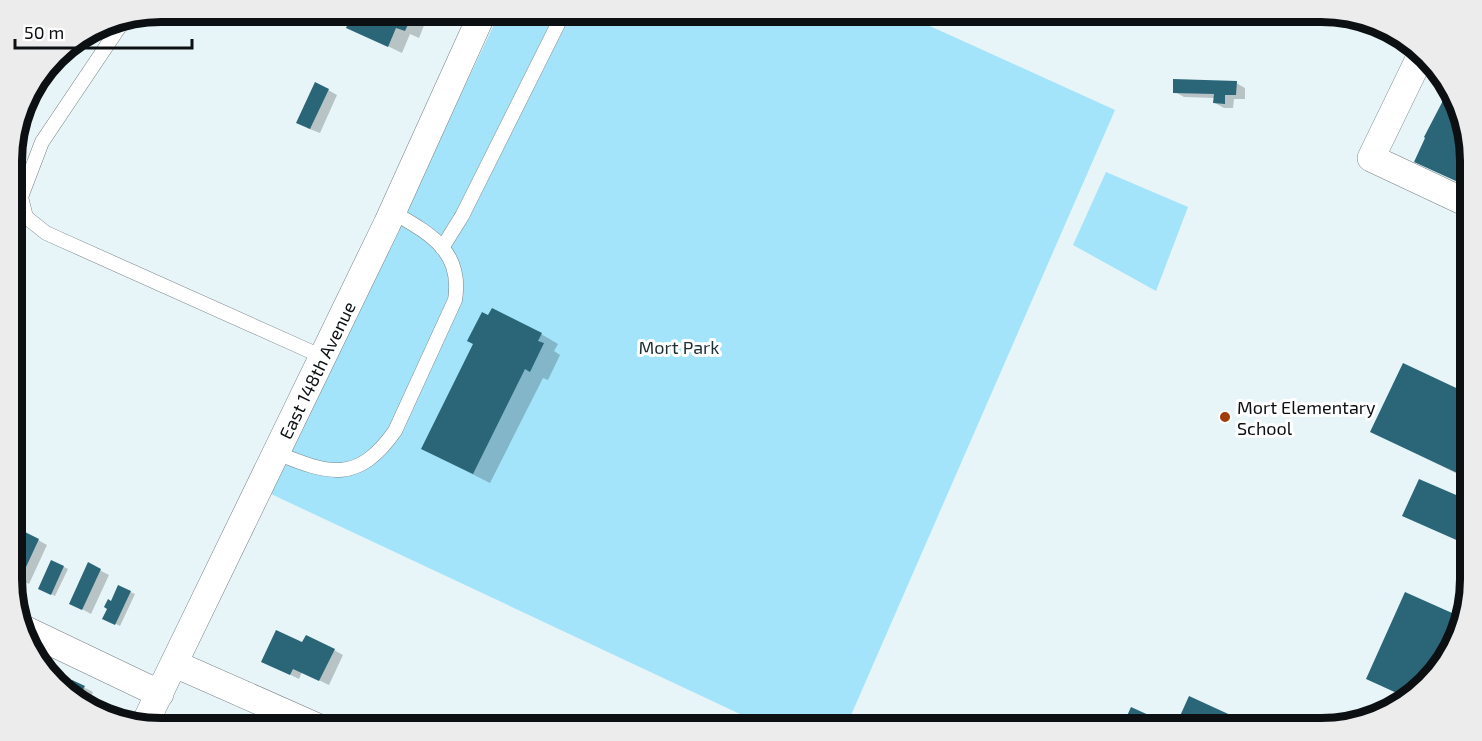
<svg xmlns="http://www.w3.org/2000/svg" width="1482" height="741" font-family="'Exo 2',sans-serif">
	<rect width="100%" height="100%" fill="#e7f4f8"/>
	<!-- green -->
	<path fill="#a3e4fa" d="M500,12h399l216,98 -270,619h-73l-501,-235z
		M1106,172l82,35 -32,84 -83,-46z"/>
	<!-- shadow -->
	<path fill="#0003" d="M355,12h65l-2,6 7,5 -6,15 -9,-4 -8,19 -54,-26z
		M58,55l-4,13 -4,-2z
		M1236,83l9,5v11h-11l-1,9h-9l-9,-5v-5l-31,-1 -9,-5z
		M328,90l9,5 -17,38 -13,-5z
		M541,334l17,10 -4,7 6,4 -12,25 -5,-2 -53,105 -50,-25 35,-114z
		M1404,365l65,31 1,84 -98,-48z
		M38,540l9,5 -18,39 -16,-8z
		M52,561l16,8 -13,27 -15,-8z
		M88,564l21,11 -18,39 -11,-6z
		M119,587l16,7 -15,32 -16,-8z
		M1406,594l55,25 -6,26 -47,54 -40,-20z
		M334,650l9,5 -14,30 -27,-13 -3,7 -29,-14z
		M73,682l20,10 -6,14 6,6 -25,-21z"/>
	<!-- building -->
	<path fill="#2a6678" d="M353,12h56l4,2 -8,17 -9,-3 -8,19 -42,-19z
		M1173,79l64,2 -1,14h-11v9l-12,-1 1,-9 -41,-1z
		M315,82l14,7 -19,40 -14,-6z
		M1449,89l20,54v44l-55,-25 11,-24 -1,-1z
		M492,308l50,25 -4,8 6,2 -14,29 -5,-3 -52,105 -52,-25 52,-105 -6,-3 15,-29 6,3z
		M1403,363l66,31 1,85 -100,-47z
		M1419,479l51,22v45l-68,-30z
		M23,531l16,8 -19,41 -7,-3v-18l5,-10 -3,-1z
		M51,560l13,6 -13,29 -13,-6z
		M88,562l13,7 -19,41 -13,-6z
		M118,585l13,6 -16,34 -13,-6 5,-10 -3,-2 4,-8 3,2z
		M1405,592l56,25 -6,28 -47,53 -42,-19z
		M276,630l26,12 4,-7 29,14 -16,32 -26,-12 -3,6 -29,-13z
		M72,680l13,6 -7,13 -11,-9z
		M1189,696l72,33h-140l10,-22 44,20z"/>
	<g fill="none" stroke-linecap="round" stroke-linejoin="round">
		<!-- lane casing -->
		<g stroke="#778286" stroke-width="15">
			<path id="lane" d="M124,20l-82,122 -21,55 5,20 20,16 277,124
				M442,248l20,-32 102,-204
				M277,453c53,22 81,30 118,-22l60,-131c8,-49 -25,-66 -62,-88"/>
		</g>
		<!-- street casing -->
		<g stroke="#778286" stroke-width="28">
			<path id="street" d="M1420,57l-49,101 98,46
				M26,630l134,64
				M175,664l147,65
				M144,725l243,-501 96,-212"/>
		</g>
		<!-- lane -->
		<use href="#lane" stroke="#fff" stroke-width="14"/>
		<!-- street -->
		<use href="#street" stroke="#fff" stroke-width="27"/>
	</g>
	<!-- markers -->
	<circle fill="#a13c0d" stroke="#fff" stroke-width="2" cx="1225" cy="417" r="6"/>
	<g text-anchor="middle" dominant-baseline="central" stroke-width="6" stroke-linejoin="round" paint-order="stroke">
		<!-- park labels -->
		<g font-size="18" fill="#1b2f35" stroke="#fff">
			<text x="679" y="347">Mort Park</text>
		</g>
		<!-- street labels -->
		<g font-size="18" fill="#0c1012" stroke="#fff">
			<text transform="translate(317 370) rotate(-64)">East 148th Avenue</text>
		</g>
		<!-- poi labels -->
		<g font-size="18" fill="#0c1012" stroke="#fff" text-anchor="start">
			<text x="1237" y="407">Mort Elementary<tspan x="1237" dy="21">School</tspan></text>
		</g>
	</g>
	<!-- crop -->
	<path d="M0 0H1482V741H0ZM161 22H1321A139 139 0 0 1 1460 161V579A139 139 0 0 1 1321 718H161A139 139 0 0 1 22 579V161A139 139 0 0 1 161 22Z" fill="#ececec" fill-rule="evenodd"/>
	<path fill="none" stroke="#0c1012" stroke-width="8" d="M161 22H1321A139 139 0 0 1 1460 161V579A139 139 0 0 1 1321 718H161A139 139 0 0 1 22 579V161A139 139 0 0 1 161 22Z"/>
	<!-- scale -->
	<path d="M15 39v9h177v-9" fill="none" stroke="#0c1012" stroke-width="3"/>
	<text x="24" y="39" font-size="18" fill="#0c1012" stroke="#ffffff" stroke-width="4.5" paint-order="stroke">50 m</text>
</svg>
